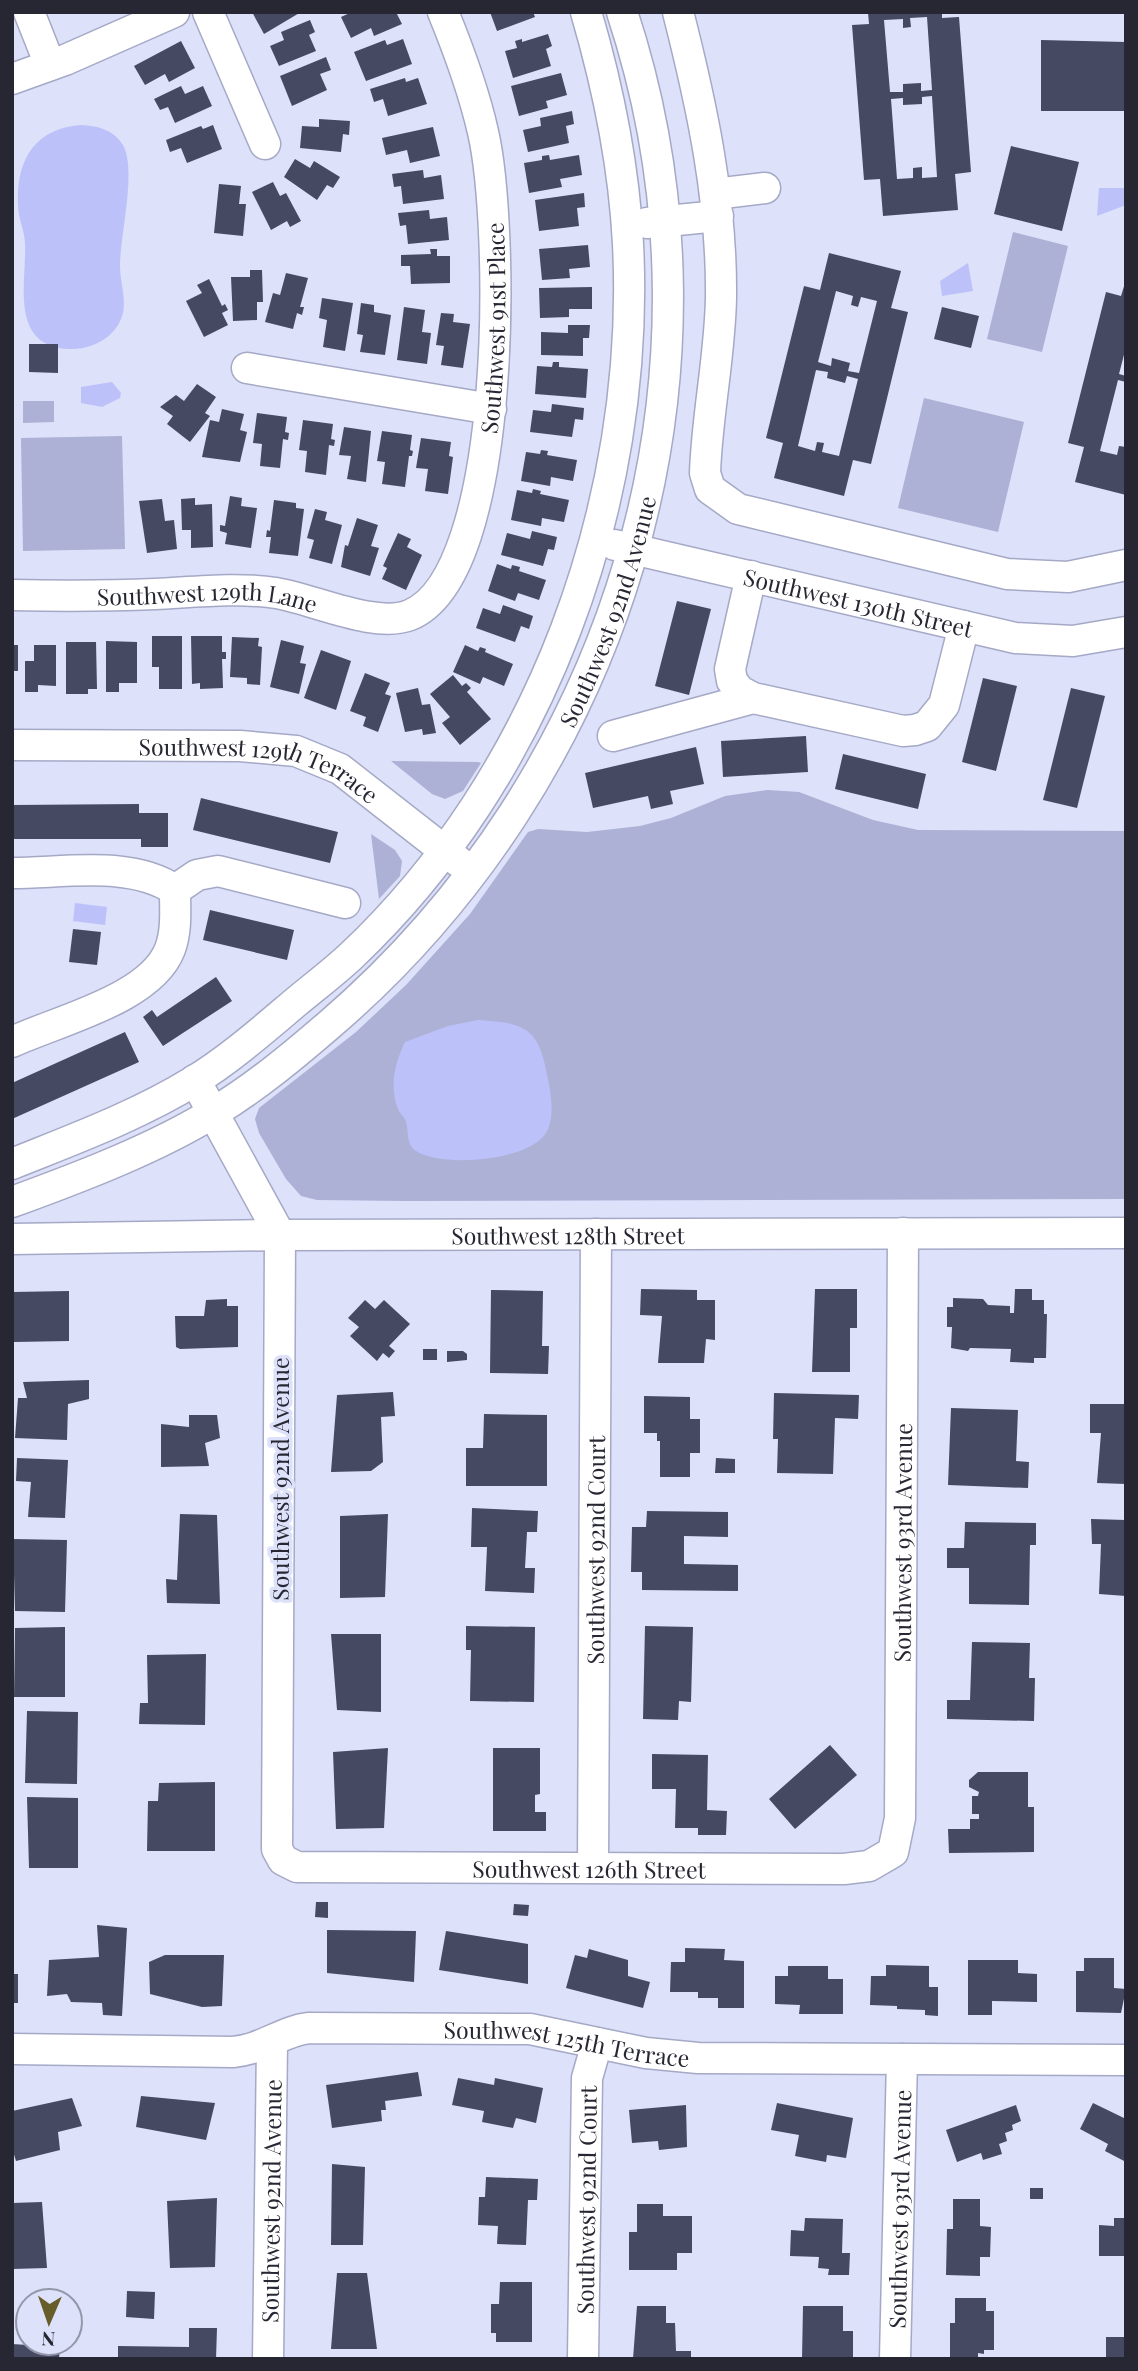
<svg xmlns="http://www.w3.org/2000/svg" width="1138" height="2371" font-family="'Playfair Display',serif">
	<rect width="100%" height="100%" fill="#dde1f9"/>
	<!-- green -->
	<path fill="#acb1d5" d="M1013,232l55,14 -26,106 -55,-13z
		M924,398l100,24 -26,110 -100,-24z
		M23,401h31v21l-31,1z
		M122,436l3,113 -102,2 -2,-113z
		M391,761l87,1 3,1 -18,28 -18,8 -13,-5z
		M768,790l31,2 74,28 45,10 208,1v368l-720,2 -89,-1 -16,-4 -15,-17 -27,-46 -4,-14 4,-11 97,-76 50,-47 64,-71 58,-82 10,-3 49,3 53,-6 31,-8 54,-22z
		M371,834l24,16 7,11 -2,15 -21,23z"/>
	<!-- water -->
	<path fill="#bcc2f9" d="M82,125c16,1 32,5 41,20 14,26 -3,89 -3,121 0,17 8,37 1,53 -8,20 -31,31 -52,30 -61,-3 -42,-67 -44,-107 -1,-13 -7,-24 -7,-37 -2,-44 16,-77 64,-80z
		M1099,188h27v17l-29,11z
		M968,263l5,28 -31,5 -2,-15z
		M112,382l9,11 -1,5 -18,9 -21,-4v-16z
		M75,903l32,4 -2,18 -32,-4z
		M478,1020c36,3 58,2 67,45 4,19 12,50 1,68 -17,28 -104,35 -130,18 -10,-7 -7,-18 -10,-29 -1,-5 -6,-8 -8,-13 -9,-23 -3,-46 7,-67l43,-16z"/>
	<!-- building -->
	<path fill="#464962" fill-rule="evenodd" d="M252,12h49l-37,22z
		M352,12h44l6,12 -28,12 -3,-8 -20,10 -10,-21z
		M490,12h43l2,5 -38,14z
		M868,12h74v6l17,-1 12,155 -16,2 3,36 -75,6 -3,-37 -16,1 -12,-155 17,-1zM927,17l5,73 -11,1v-8l-18,1v8h-13l-6,-72 19,-1v9l8,-1 -1,-9zM932,96l5,81 -15,1v-11l-9,1v10l-16,1 -6,-80 12,-1v7l19,-1v-7z
		M310,20l5,12 -6,3 7,16 -37,15 -9,-20 14,-6 -3,-8z
		M548,34l4,12 -6,3 5,17 -38,12 -8,-27 12,-3 -2,-7 7,-2v3z
		M403,39l9,25 -46,17 -12,-29 31,-12 2,5z
		M1041,40l85,2v69h-85z
		M181,41l14,27 -26,14 -4,-8 -20,11 -11,-19z
		M326,57l5,13 -11,4 7,16 -35,16 -12,-30z
		M561,73l6,22 -21,6 2,7 -29,8 -8,-30z
		M405,78l1,4 12,-4 9,26 -39,12 -5,-17 -9,3 -4,-13z
		M181,86l4,8 18,-8 9,20 -37,17 -7,-16 -8,3 -6,-11z
		M572,111l2,13 -8,2 3,17 -41,9 -5,-22 18,-4 -1,-8z
		M319,119l31,2 -1,14 -6,-1 -2,18 -41,-4 2,-22 17,1z
		M213,125l9,24 -35,14 -6,-15 -11,4 -4,-12 35,-14 2,3z
		M433,127l7,29 -30,7 -3,-13 -21,5 -4,-17z
		M1011,146l68,16 -17,69 -68,-17z
		M549,155l1,5 29,-5 3,20 -22,4 2,8 -33,6 -5,-30 18,-3v-4z
		M295,159l15,9 4,-7 26,16 -7,11 -6,-3 -10,15 -33,-23z
		M423,170l1,8 17,-3 3,24 -41,5 -2,-18 -7,1 -2,-13z
		M273,182l7,14 6,-3 15,28 -11,6 -3,-6 -16,9 -19,-38z
		M219,184l22,2 -2,18h7l-3,32 -29,-3z
		M584,193l1,14 -8,1 2,18 -40,5 -4,-31z
		M429,210l1,9 17,-2 2,23 -41,4 -2,-19 -6,1 -2,-13z
		M588,245l2,22 -21,2 1,9 -28,2 -3,-31z
		M430,249h7v7h13v27l-39,1 -1,-18h-9v-11l30,-1z
		M829,253l72,18 -10,37 17,4 -37,152 -18,-4 -9,36 -70,-18 9,-35 -17,-5 38,-152 16,4zM836,291l17,5 -2,9 7,2 3,-10 16,4 -18,72 -11,-2 2,-8 -18,-5 -1,8 -13,-4zM816,370l12,2 -1,6 18,5 2,-7 11,3 -19,77 -17,-4 2,-9 -7,-1 -2,9 -17,-5z
		M250,270h12l1,32h-6v18l-24,1 -2,-44h19z
		M286,273l22,5 -8,29h4l-2,8 -5,-2 -4,16 -28,-7 8,-29 7,2z
		M209,279l13,27 3,-2 3,6 -6,3 6,12 -24,12 -18,-36 16,-8 -5,-8z
		M1125,283l1,64 -7,27 7,2v6l-8,-2 -18,71 17,4 2,-9 7,1v48l-51,-13 9,-35 -16,-4 38,-151 15,4z
		M592,287v22h-23v8l-29,1 -1,-30z
		M322,298l31,5 -8,48 -22,-4 4,-27 -8,-2z
		M361,303l13,2v7l17,3 -6,40 -25,-3 3,-17 -6,-1z
		M404,307l21,3 -3,22 9,1 -4,31 -30,-4z
		M942,307l37,9 -8,32 -37,-9z
		M441,313l13,1 -1,8 17,2 -7,44 -22,-3 3,-19 -8,-1z
		M568,325h22l-1,13h-6v18l-42,-1v-23l27,1z
		M29,344h29v29l-29,-1z
		M553,362h6v5l29,2 -2,29 -51,-4 2,-28 15,1z
		M197,384l19,13 -11,16 5,3 -20,26 -23,-18 6,-8 -13,-9 16,-12 8,6z
		M552,404l32,4 -1,12 -8,-1 -3,18 -42,-5 3,-22 18,2z
		M222,409l22,5 -4,16 7,2 -7,30 -38,-5 8,-37 9,2z
		M257,413l30,4 -2,15 4,1 -1,7 -5,-1 -3,29 -20,-2 2,-22 -9,-1z
		M303,420l30,4 -2,15 4,1 -1,6 -5,-1 -3,30 -21,-3 2,-21 -8,-1z
		M344,427l27,4 -5,51 -19,-3 4,-23 -12,-1z
		M382,431l30,4 -2,15 3,1 -1,5h-3l-4,31 -23,-3 3,-22 -8,-1z
		M421,438l30,4 -2,14 4,1 -5,37 -23,-3 3,-22 -12,-1z
		M541,450l7,1 -1,4 30,5 -4,21 -22,-4 -1,9 -29,-5 5,-29 14,2z
		M533,489l8,2 -1,3 29,6 -5,22 -22,-4 -1,8 -30,-6 6,-30 15,3z
		M230,496l12,2 -1,8 16,2 -6,40 -26,-4 2,-11 -7,-2v-6l5,1z
		M195,498v7l17,-1 1,43 -22,1v-18h-9l-1,-31z
		M162,499l3,22 9,-1 3,29 -30,4 -8,-52z
		M274,500l22,3v5l8,1 -6,47 -29,-3 2,-16h-5l1,-7 3,1z
		M315,509l12,3 -2,8 17,5 -10,39 -23,-6 5,-18 -7,-2z
		M357,518l21,7 -7,21 8,2 -9,28 -29,-9 4,-22 3,1z
		M532,531l25,6 -3,13 -6,-1 -5,17 -42,-11 6,-22 23,6z
		M398,533l13,6 -4,8 15,8 -16,35 -24,-11 5,-11 -4,-2z
		M497,564l14,5 1,-4 8,2 -1,4 27,9 -7,20 -21,-7 -3,8 -27,-10z
		M677,601l34,8 -22,86 -34,-9z
		M503,605l30,11 -4,13 -8,-3 -6,16 -39,-14 7,-20 17,6z
		M152,636h30v53h-23v-22h-7z
		M191,636h31v16h4v7h-4l1,29 -23,1v-6l-8,1z
		M232,637l27,1 -1,8 4,1 -2,38 -13,-1v-6l-17,-1z
		M281,640l23,6 -4,17 6,1 -7,30 -29,-7z
		M106,641l31,1v41h-18v9h-13z
		M66,642h30l1,47h-9v5h-22z
		M12,645h6v26h-6z
		M34,645h22v41l-18,-1v7h-13v-31h9z
		M465,645l13,6 2,-4 6,2 -1,3 28,12 -9,22 -21,-9 -3,7 -27,-12z
		M321,650l30,11 -15,49 -32,-12z
		M365,673l25,10 -5,11 6,2 -13,36 -15,-6 3,-9 -16,-6z
		M453,675l9,11 4,-3 5,5 -4,4 24,27 -31,26 -18,-22 8,-6 -20,-23z
		M983,678l34,8 -21,85 -34,-9z
		M418,688l4,17 8,-1 6,29 -13,2 -1,-6 -17,3 -9,-39z
		M1071,688l34,8 -28,112 -34,-8z
		M806,736l2,36 -85,5 -2,-36z
		M696,747l8,37 -34,7 3,13 -22,5 -3,-13 -55,12 -8,-35z
		M843,754l83,20 -8,35 -83,-20z
		M201,798l137,34 -8,31 -137,-33z
		M139,804v9h29v34h-27v-8h-129v-34z
		M210,910l84,20 -7,30 -84,-20z
		M73,929l28,3 -4,33 -28,-3z
		M216,977l16,24 -69,45 -20,-29 9,-7 5,7z
		M125,1032l14,30 -127,57v-36z
		M641,1289l56,1v10h18v40l-9,-1 -2,24h-46l4,-47 -22,-1z
		M815,1289h42v39h-7v44h-38z
		M1015,1289h17v11h12v14h3l-1,44h-12v5l-24,-1 1,-13 -41,-1 -2,3 -17,-3 1,-21h-5v-20h6v-9l30,1 5,6 22,1v7h4z
		M491,1290l52,1 -1,55h7l-1,28 -58,-1z
		M69,1291v50l-55,1 -2,-50z
		M227,1299v7h11v41l-58,2 -4,-2 -1,-31h29l2,-16z
		M365,1300l10,9 9,-9 26,24 -21,22 6,5 -6,7 -6,-5 -6,8 -27,-25 9,-9 -11,-9z
		M423,1349h14v11h-14z
		M447,1351h16l4,3v6l-20,2z
		M89,1380v19l-21,5 -1,36 -52,-2 3,-40h9l-4,-16z
		M393,1392l2,24 -14,1 2,45 -12,9 -40,1 6,-77z
		M774,1393l85,2 -1,24 -23,-1 -2,56 -56,-1 1,-34h-5z
		M644,1396l46,1v22h10v34h-10v24h-30v-36h-3v-8h-13z
		M1090,1404h36v80l-29,-1 4,-50h-11z
		M951,1408l67,2 -2,51 13,1 -1,26 -80,-3z
		M484,1414l63,1v71h-81v-38h17z
		M189,1415h28l3,23 -15,5 4,23 -48,1v-43l28,3z
		M17,1458l51,2 -3,58 -37,-1 3,-35 -15,-1z
		M716,1458l19,1v14h-20z
		M472,1508l66,3 -1,21h-10l-2,36h10l-1,25 -49,-2 2,-44h-16z
		M647,1511l81,1v25l-44,-1v28l54,1v26l-96,-1v-18h-11l1,-45h14z
		M180,1514l37,1 3,89 -53,-1 -1,-24 11,1z
		M388,1514l-3,83 -45,1v-82z
		M1091,1519l35,1v76l-27,-2 2,-50h-9z
		M965,1522l71,1v22h-6l-1,60 -60,-1v-36h-22v-20h17z
		M13,1539l54,1 -2,72 -50,-1z
		M466,1626l69,1 -1,75 -64,-1 1,-51h-5z
		M645,1626l48,1 -2,75 -12,-1 -1,19 -35,-1z
		M65,1627v70h-51l1,-69z
		M331,1634h50v78l-44,-2z
		M972,1642l58,1 -1,35h6l-1,43 -87,-2v-19h23z
		M206,1654l-1,71 -66,-1 1,-21h8l-1,-48z
		M27,1711l51,1 -1,72 -52,-1z
		M830,1745l27,30 -62,54 -26,-30z
		M388,1748l-4,80 -48,1 -3,-77z
		M493,1748h47v46l-5,1v17h11v19h-53z
		M652,1754l56,1 -1,55 20,1 -1,24h-28v-7h-23l1,-39h-24z
		M978,1772h50v35h6v45l-85,1 -1,-24h22v-10h9v-5h-7v-18h6l1,-4 -10,-5v-7z
		M215,1782v69h-68l1,-50h10l1,-18z
		M27,1797l51,1v70h-49z
		M316,1902h12v16l-13,-1z
		M514,1904l15,1 -1,11 -15,-1z
		M97,1925l30,3 -5,88 -19,-1 -1,-12 -31,-1 -4,-8 -20,2 2,-36 50,-3z
		M327,1930l89,1 -2,51 -87,-9z
		M446,1931l82,13v40l-89,-14z
		M685,1948l40,1 -1,11 20,1v47h-26v-10h-20v-6h-28l1,-30h14z
		M589,1949l39,11v16l22,6 -7,26 -77,-20 9,-33 12,3z
		M165,1955h59l-2,51 -20,1 -52,-13 -1,-32z
		M1084,1958h30v30l12,1 -5,24 -45,-1v-41h8z
		M968,1960h50v13l19,1v28l-45,-1v14h-24z
		M886,1965l43,1v21h9v29l-13,-1v-5l-28,-1v-3l-27,-1 1,-29h15z
		M788,1966h40v13h15v35h-44l1,-9 -25,-1v-28h13z
		M12,1974h6v29h-6z
		M418,2072l4,24 -37,5 1,9h-5l1,11 -50,7 -6,-43z
		M458,2078l36,7 1,-7 48,10 -7,35 -20,-5 -3,10 -31,-6 2,-11 -32,-6z
		M141,2096l74,7 -9,37 -70,-13z
		M72,2098l10,28 -24,6 2,18 -44,11 -4,-13v-37z
		M777,2103l76,15 -7,40 -19,-3 -1,7 -31,-6 4,-21 -28,-5z
		M1093,2103l33,16v43l-21,-11 3,-7 -28,-15z
		M686,2105l1,42 -28,3 -1,-9 -26,2 -3,-33z
		M1016,2105l5,16 -9,4 1,5 -8,3 2,8 -8,3 3,10 -19,6 -2,-7 -24,9 -11,-32z
		M332,2164l33,3 -2,78h-32z
		M486,2177l52,2 -1,21h-9l-2,45 -29,-1 1,-18 -20,-1 1,-28h6z
		M1030,2188h13v11h-13z
		M217,2198l-2,69 -45,1 -3,-67z
		M953,2199h27v27l11,1 -1,30h-10v19l-34,-1 1,-46h6z
		M42,2202l5,66 -35,1v-66z
		M637,2204h26v12h29v37h-15v17h-48v-38h8z
		M805,2218l38,1 -1,34h8l-1,22h-21l1,-6 -11,-1 1,-11 -29,-1 1,-26 13,1z
		M1114,2218h12v38h-27v-31l15,1z
		M337,2273h30l10,76h-46z
		M500,2282h32v60h-36v-9h-5v-29h8z
		M127,2291l28,1 -1,27 -28,-2z
		M955,2298h31v13h8v39h-10v4l-6,-1v6h-28v-36h5z
		M637,2306h29v17h9l1,28h15v8h-58z
		M803,2306h40v25h10v28h-51z
		M189,2328h28l-1,31h-98v-13l71,1z
		M1106,2337h20v22h-20z
		M12,2344l48,3 -1,12h-47z"/>
	<g fill="none" stroke-linecap="round" stroke-linejoin="round">
		<!-- minor casing -->
		<g stroke="#a5a9c6" stroke-width="33">
			<g id="minor">
				<path d="M29,12l21,53"/>
				<path d="M208,12l57,132"/>
				<path d="M678,12c24,94 44,188 43,285 -1,60 -14,117 -16,176l5,16 28,20 269,65 61,3 58,-12"/>
				<path d="M12,79l53,-19 109,-48"/>
				<path d="M715,194l50,-6"/>
				<path d="M647,223l71,-7"/>
				<path d="M247,368l244,41"/>
				<path id="s1" d="M615,545l400,93 58,3 53,-9"/>
				<path d="M751,576l-21,93 2,12 8,10 13,7 150,33 12,-1 12,-4 17,-21 20,-79"/>
				<path id="s2" d="M12,595c48,1 95,1 143,-1 40,-2 81,-7 121,-1 37,6 99,36 134,22 99,-41 94,-392 73,-483 -9,-40 -24,-81 -40,-120"/>
				<path d="M613,736l140,-38"/>
				<path id="s3" d="M12,745l228,1 56,5 44,18 119,93"/>
				<path d="M12,873c52,0 119,-13 163,17"/>
				<path d="M175,890l22,-15 21,-4 127,32"/>
				<path d="M12,1042c47,-22 139,-43 158,-93 7,-19 5,-39 5,-59"/>
				<path id="s4" d="M195,1080l85,155 -3,614 6,11 14,7 547,2 25,-3 24,-14 7,-34 3,-585"/>
				<path d="M12,1164c62,-25 125,-48 182,-83 36,-22 70,-52 102,-79 18,-15 38,-30 55,-46 190,-179 290,-453 277,-712 -4,-78 -20,-157 -42,-232"/>
				<path id="s5" d="M12,1202c66,-24 145,-54 204,-91 41,-25 77,-55 113,-86 289,-248 414,-647 293,-1013"/>
				<path id="s6" d="M12,1239l268,-4 846,-2"/>
				<path id="s7" d="M593,1867l3,-633"/>
				<path id="s8" d="M12,2049l221,3c31,-3 49,-21 76,-24l221,1 116,24 52,5 428,2"/>
				<path id="s9" d="M268,2359l4,-316"/>
				<path id="s10" d="M583,2359l4,-281 10,-35"/>
				<path id="s11" d="M895,2359l7,-300"/>
			</g>
		</g>
		<!-- minor -->
		<use href="#minor" stroke="#fff" stroke-width="30"/>
	</g>
	<g text-anchor="middle" dominant-baseline="central" stroke-width="7" stroke-linejoin="round" paint-order="stroke">
		<!-- street labels -->
		<g font-size="23" fill="#262732" stroke="#dde1f9">
			<text stroke="none"><textPath href="#s2" startOffset="712">Southwest 91st Place</textPath></text>
			<text stroke="none"><textPath href="#s2" startOffset="196">Southwest 129th Lane</textPath></text>
			<text stroke="none"><textPath href="#s1" startOffset="250">Southwest 130th Street</textPath></text>
			<text stroke="none"><textPath href="#s5" startOffset="872">Southwest 92nd Avenue</textPath></text>
			<text stroke="none"><textPath href="#s3" startOffset="252">Southwest 129th Terrace</textPath></text>
			<text stroke="none"><textPath href="#s6" startOffset="556">Southwest 128th Street</textPath></text>
			<text transform="translate(279 1479) rotate(-90)">Southwest 92nd Avenue</text>
			<text stroke="none"><textPath href="#s4" startOffset="1729">Southwest 93rd Avenue</textPath></text>
			<text stroke="none"><textPath href="#s7" startOffset="317">Southwest 92nd Court</textPath></text>
			<text stroke="none"><textPath href="#s4" startOffset="1111">Southwest 126th Street</textPath></text>
			<text stroke="none"><textPath href="#s8" startOffset="560">Southwest 125th Terrace</textPath></text>
			<text stroke="none"><textPath href="#s10" startOffset="159">Southwest 92nd Court</textPath></text>
			<text stroke="none"><textPath href="#s9" startOffset="158">Southwest 92nd Avenue</textPath></text>
			<text stroke="none"><textPath href="#s11" startOffset="150">Southwest 93rd Avenue</textPath></text>
		</g>
	</g>
	<!-- border -->
	<rect width="1138" height="2371" fill="none" stroke="#262732" stroke-width="28"/>
	<!-- north arrow -->
	<g transform="translate(49 2322) rotate(182)"><circle r="33" fill="#dde1f9" stroke="#9497a9" stroke-width="2"/>
	<path d="M0-5L12 26L0 18L-12 26Z" fill="#665d2a"/>
	<text y="-10" font-size="19" font-weight="bold" text-anchor="middle" fill="#262732">N</text>
	</g>
</svg>
